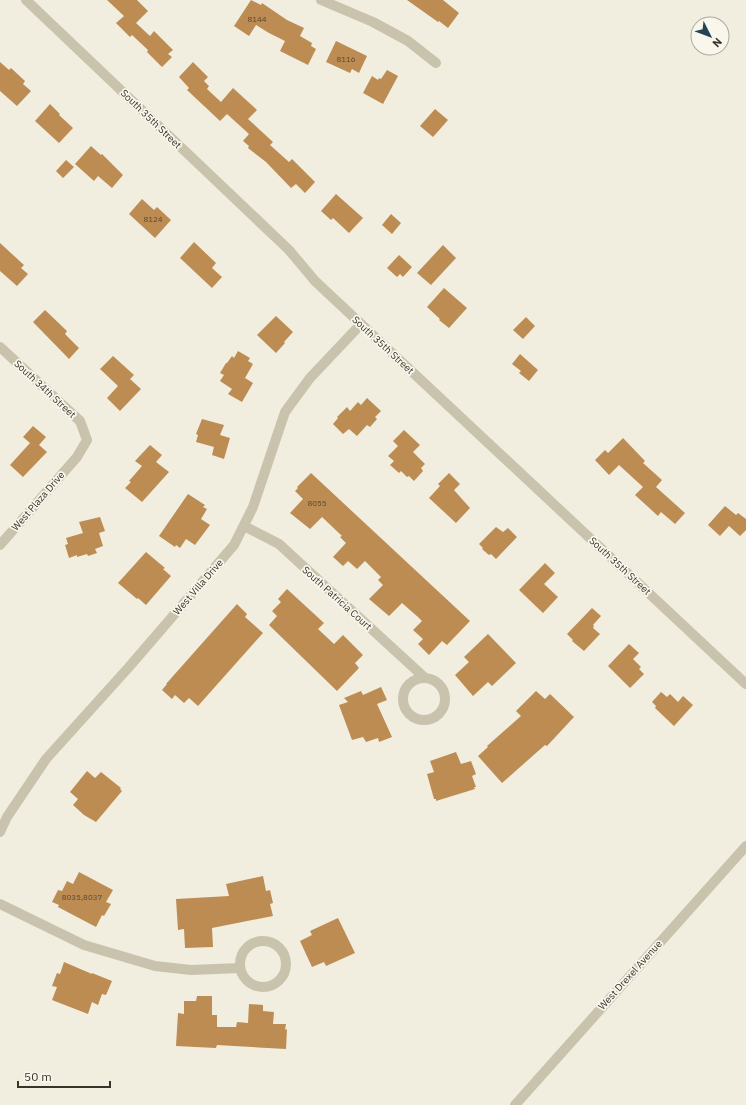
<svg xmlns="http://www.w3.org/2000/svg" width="746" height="1105" font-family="'IBM Plex Sans',sans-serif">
	<rect width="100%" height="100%" fill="#f1eee0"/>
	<!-- building -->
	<path fill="#bc8c53" d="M107,0h30l11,11 -12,12 14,13 4,-5 19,19 -5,4 4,3 -10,10 -15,-15 1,-2 -16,-15 -2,2 -14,-14 8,-7z
		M251,0l10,5 1,-2 25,17 17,8 -4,8 12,7 -1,3 5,3 -8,16 -28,-14 5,-10 -16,-8 -13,-8 -7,11 -15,-10z
		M407,0h36l16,13 -11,15 -9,-7 -1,1z
		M336,41l31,15 -8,17 -7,-4 -2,4 -24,-11z
		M0,62l9,8 2,-2 14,13 -2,3 8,7 -14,15 -17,-15z
		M193,62l15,15 -4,4 5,5 -2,3 14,13 12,-14 24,22 -9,9 25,23 -3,3 19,17 3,-3 23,23 -10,11 -9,-9 -5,4 -25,-26 -18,-14 1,-2 -6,-5 6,-7 -22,-20 -7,7 -33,-31 2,-2 -10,-11z
		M387,70l11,6 -15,28 -20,-11 9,-17 6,4 1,-2 2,1z
		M50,104l10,10 -1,1 14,13 -14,15 -24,-22z
		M435,109l13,11 -15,17 -13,-11z
		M91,146l10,9 1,-1 21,21 -11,13 -14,-12 -4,5 -19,-17z
		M66,160l8,7 -11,11 -7,-7z
		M336,194l27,24 -14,15 -16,-15 -2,2 -10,-9z
		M142,199l12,11 3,-3 14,13 -16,18 -26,-24z
		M391,214l10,9 -9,11 -10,-9z
		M194,242l22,21 -4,5 10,9 -10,11 -32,-30z
		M0,243l24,22 -3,3 7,6 -11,12 -17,-15z
		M443,245l13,13 -25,27 -14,-12z
		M399,255l13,12 -9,10 -3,-3 -3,3 -10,-9z
		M444,288l23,20 -18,20 -10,-8 1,-1 -13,-12z
		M45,310l22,21 -2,3 14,14 -10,11 -36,-37z
		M276,316l17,16 -9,10 1,1 -9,10 -19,-18z
		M526,317l9,9 -12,13 -10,-9z
		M238,351l12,7 -2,3 5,3 -8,14 8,5 -11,19 -14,-8 4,-5 -12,-8 4,-6 -4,-2 6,-10h1l5,-7 2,2z
		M520,354l18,16 -9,11 -10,-8 2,-2 -9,-7z
		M113,356l21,19 -4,4 11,10 -21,22 -13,-13 11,-12 -18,-17z
		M367,398l14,13 -6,6 2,2 -7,8 -3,-2 -10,11 -8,-7 -6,5 -10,-10 5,-6 -1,-1 10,-10 3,4 8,-9 3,3z
		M202,419l22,6 -4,10 10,3 -6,21 -12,-4 2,-8 -18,-5 2,-7 -2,-1z
		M33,426l13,11 -7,8 8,7 -24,25 -13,-12 20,-22 -7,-6z
		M404,430l16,15 -7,7 12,12 -4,4 2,3 -9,10 -5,-5 -2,1 -6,-6 -2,2 -9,-8 4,-4 -6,-5 10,-10 -5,-5z
		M623,438l22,23 -2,2 19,17 -6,7 29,26 -10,11 -14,-12 -3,4 -23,-21 8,-8 -24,-22 -10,10 -14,-15 10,-10 3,3z
		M150,445l12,10 -6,7 13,10 -27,30 -17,-14 6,-6 -2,-1 13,-15 -7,-5z
		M311,473l159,148 -23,24 -5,-4 -13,14 -11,-11 5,-5 -10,-9 9,-9 -4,-4 -16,-14 -13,13 -20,-17 14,-14 -5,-5 3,-3 -16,-16 -8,8 -9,-8 -5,5 -10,-9 13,-14 -6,-6 2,-1 -20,-19 -12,12 -20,-16 13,-14 -8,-8 3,-3 -1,-1z
		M449,473l11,11 -6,6 16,18 -14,15 -27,-25 11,-12 -2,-2z
		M188,494l17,11 -2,2 4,2 -6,10 9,6 -15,20 -9,-6 -6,9 -4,-3 -1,2 -16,-11z
		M725,506l11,9 2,-2 8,6v11l-6,6 -11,-10 -9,10 -12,-11z
		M100,517l5,14 -6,2 4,13 -8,3 2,4 -9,3 -1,-2 -10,3v-2l-8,3 -4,-13 3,-1 -2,-6 17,-5 -4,-11z
		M496,527l7,5 5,-4 9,9 -21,22 -5,-5 -2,1 -7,-6 1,-1 -4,-4z
		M146,552l19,16 -2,1 8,7 -25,29 -8,-7 -1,1 -19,-16z
		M545,563l10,10 -11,11 14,13 -15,16 -24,-23z
		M287,589l37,34 -6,6 16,15 9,-9 20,20 -8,8 4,5 -22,23 -68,-66 8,-9 -5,-5 9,-9 -3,-3z
		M237,604l10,10 -2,3 18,16 -65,73 -9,-8 -5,5 -9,-8 -3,4 -10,-9 5,-6h-1z
		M592,608l9,8 -8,9 1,1 -1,2 7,6 -16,17 -12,-10 1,-1 -6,-6z
		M488,634l28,29 -24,23 -4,-4 -15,14 -18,-21 14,-13 -5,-5z
		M629,644l10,9 -6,6 8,8 -2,2 5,5 -14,14 -22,-22z
		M381,687l6,13 -10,4 15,33 -13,5 -1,-4 -12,4 -3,-5 -11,3 -13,-35 9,-3 -4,-4 17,-7 2,4z
		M536,691l9,8 5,-5 24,23 -27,29 -2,-1 -43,38 -24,-27 10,-9 -1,-1 34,-30 -5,-5z
		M661,692l6,5 3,-3 8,8 5,-6 10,9 -19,21 -19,-18 1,-2 -4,-4z
		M456,752l5,12 10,-3 5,13 -4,2 4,11h-2l1,2 -39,12v-2h-2l-7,-25 7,-2 -4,-11z
		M87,771l8,7 6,-6 20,16 -1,1 2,2 -26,31 -12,-7 -11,-10 5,-6 -8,-7z
		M79,872l34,18 -7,12 5,2 -7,12 -2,-1 -6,12 -38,-20 1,-2 -7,-3 6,-12 4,1 5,-10 6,3z
		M263,876l3,15 4,-1 3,13 -3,1 3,12 -61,12 1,19 -28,1 -1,-19 -6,1 -2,-31 53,-3 -3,-12z
		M338,918l17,35 -29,13 -2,-4 -12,5 -12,-26 12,-6 -2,-4z
		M64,962l28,12v-1l20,8 -6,14 -4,-1 -4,11 -6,-3 -4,12 -36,-14 5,-13 -5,-1 5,-13 3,1z
		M197,996h15v19h5v12h19l1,-5 11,1 1,-19 14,1v6l11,1 -1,12h13l-1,6 2,-1 -1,20 -69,-4 -1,3 -40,-2 2,-33 6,1v-13h12z"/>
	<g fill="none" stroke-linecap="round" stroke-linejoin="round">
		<!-- minor -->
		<path stroke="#c9c2ad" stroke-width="10" d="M26,0l263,250 26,31 431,403
			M321,0l52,22 35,19 28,22
			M0,347l80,74 7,19 -10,17 -77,88
			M244,526l35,18 146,134
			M403 699a21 21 0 1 1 42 0a21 21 0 1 1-42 0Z
			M0,832l7,-15 39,-58 83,-92 105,-122 19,-38 32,-95 25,-34 51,-54
			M0,904l84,41 71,21 36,4 49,-2
			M240 964a23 23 0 1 1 46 0a23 23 0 1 1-46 0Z
			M515,1105l231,-259"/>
	</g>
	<g text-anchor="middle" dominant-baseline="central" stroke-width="3.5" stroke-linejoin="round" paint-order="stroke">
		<!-- number labels -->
		<g font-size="8" fill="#594935">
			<text x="257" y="19">8144</text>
			<text x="346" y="59">8116</text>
			<text x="153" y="219">8124</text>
			<text x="317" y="503">8055</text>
			<text x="82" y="897">8035,8037</text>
		</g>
		<!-- street labels -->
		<g font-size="10" fill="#38332b" stroke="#f9f7ec">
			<text transform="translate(151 119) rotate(44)">South 35th Street</text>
			<text transform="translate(383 345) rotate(43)">South 35th Street</text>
			<text transform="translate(45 389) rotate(43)">South 34th Street</text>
			<text transform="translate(38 501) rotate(-49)">West Plaza Drive</text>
			<text transform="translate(620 566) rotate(43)">South 35th Street</text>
			<text transform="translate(198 587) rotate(-49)">West Villa Drive</text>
			<text transform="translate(337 598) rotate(42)">South Patricia Court</text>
			<text transform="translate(630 975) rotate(-48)">West Drexel Avenue</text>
		</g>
	</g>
	<!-- north arrow -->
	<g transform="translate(710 36) rotate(132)"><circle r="19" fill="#f9f7ec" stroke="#aca99f"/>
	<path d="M0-3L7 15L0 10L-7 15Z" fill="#234456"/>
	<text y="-6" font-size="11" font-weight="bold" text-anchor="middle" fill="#38332b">N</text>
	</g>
	<!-- scale -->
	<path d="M18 1081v6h92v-6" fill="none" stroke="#38332b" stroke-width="2"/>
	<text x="24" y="1081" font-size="12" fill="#38332b" stroke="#f9f7ec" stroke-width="3" paint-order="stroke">50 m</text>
</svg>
